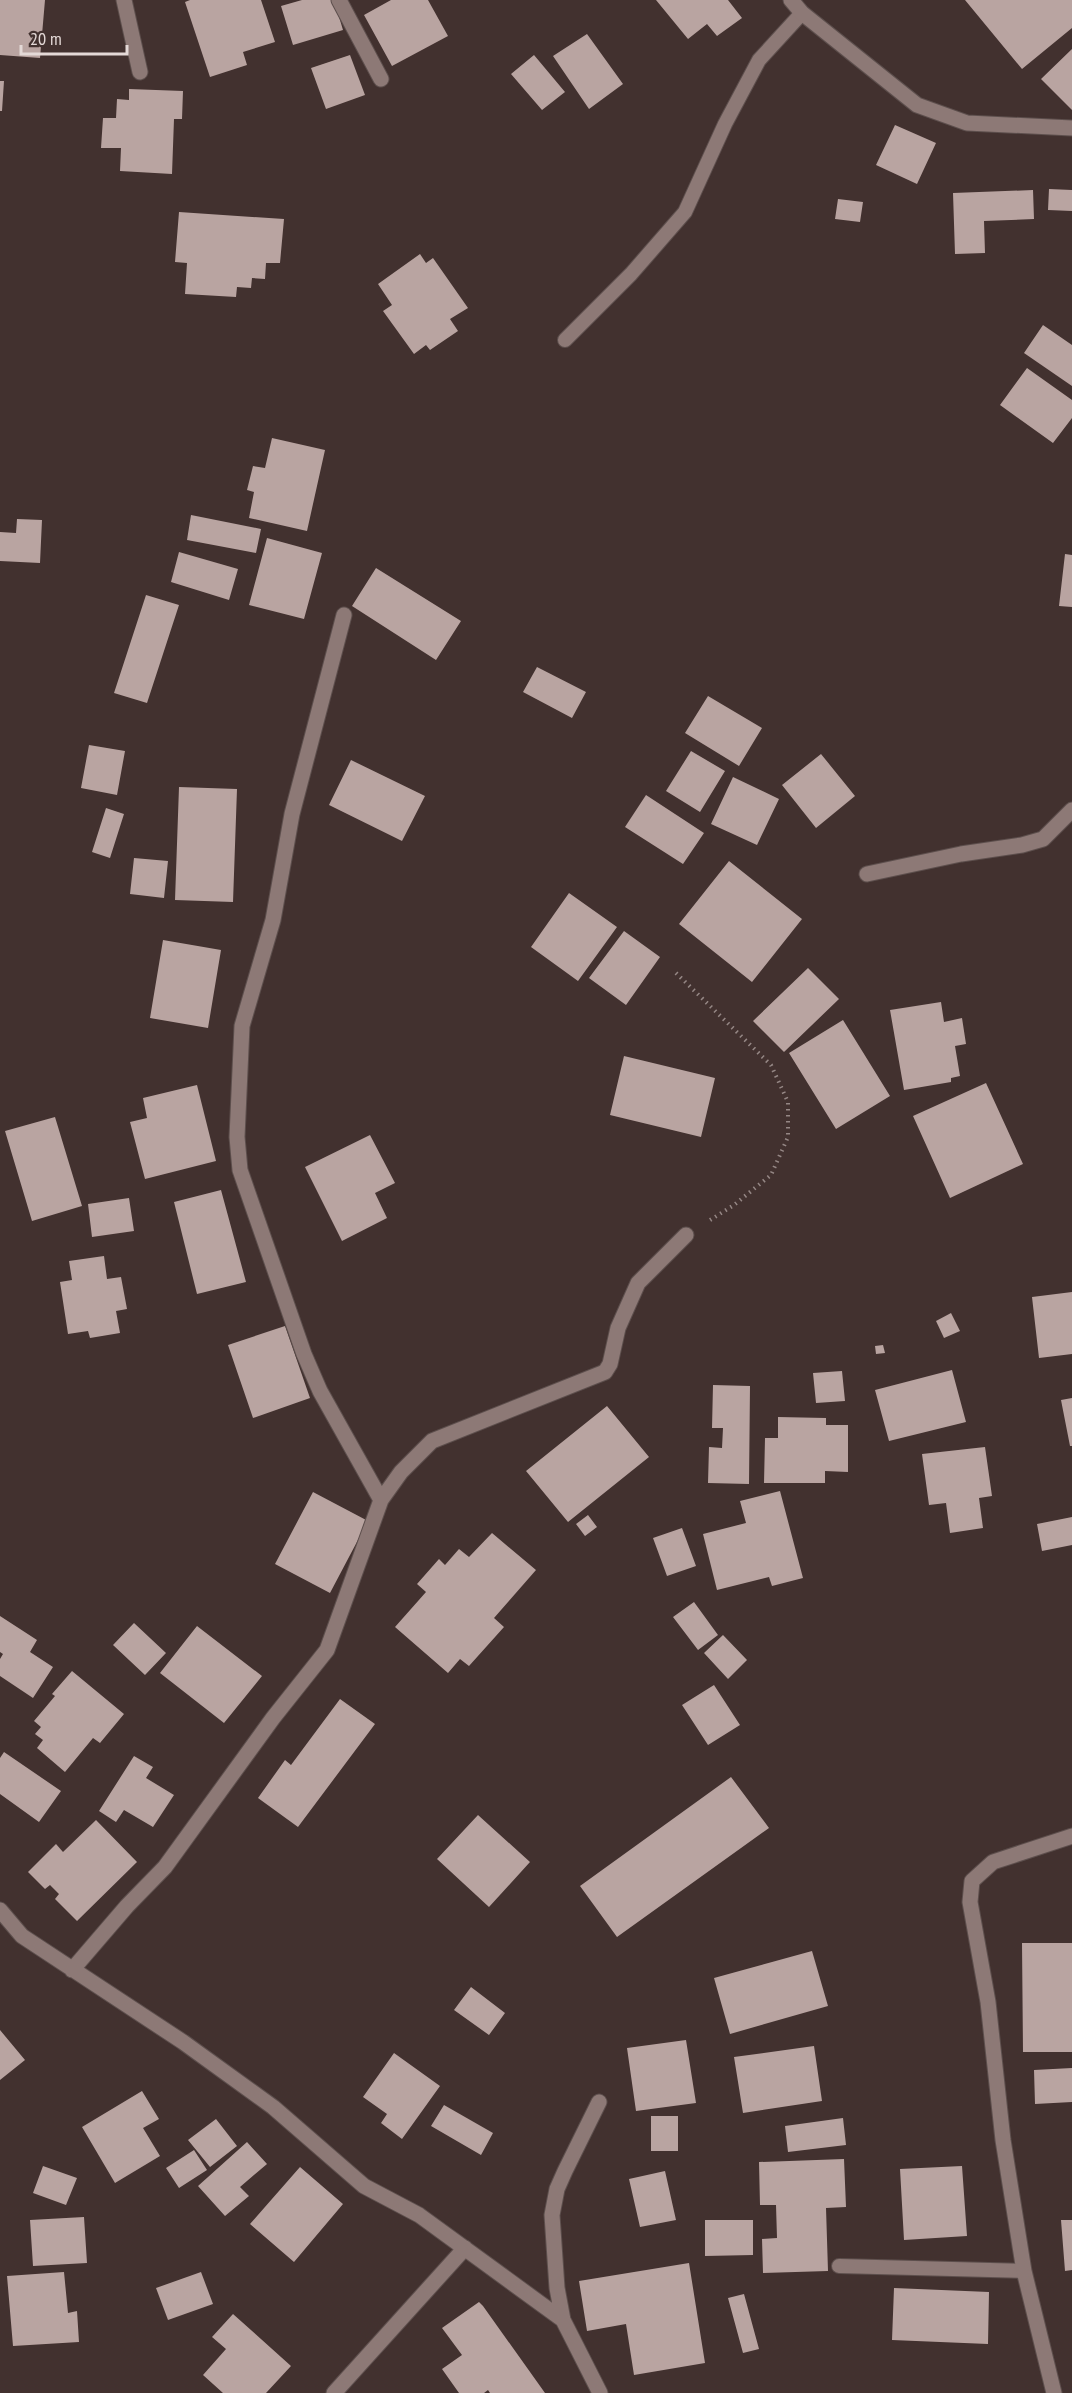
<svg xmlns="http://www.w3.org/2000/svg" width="1072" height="2393" font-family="'PT Sans Narrow',sans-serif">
	<rect width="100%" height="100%" fill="#42312f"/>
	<!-- building -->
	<path fill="#b9a4a1" d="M0,0h45l-5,58 -40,-3z
		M190,0h71l14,42 -32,10 4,13 -37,12 -25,-75z
		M302,0h32l9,30 -50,15 -12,-39z
		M391,0h37l20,36 -56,30 -28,-51z
		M656,0h72l14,18 -25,18 -10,-12 -19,15z
		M965,0h107v28l-50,41z
		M587,34l36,50 -34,25 -36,-53z
		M1072,49v61l-31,-31z
		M350,55l15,40 -39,14 -15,-41z
		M534,55l31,37 -23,18 -31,-36z
		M0,81h4l-2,30h-2z
		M129,89l54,2 -1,28h-8l-2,55 -52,-3 1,-23h-20l2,-30h13l1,-19 12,1z
		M895,125l41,18 -19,41 -41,-19z
		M1049,189l23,1v21l-24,-1z
		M1033,190l1,29 -50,2 1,32 -30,1 -2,-61z
		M838,199l25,3 -3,20 -25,-3z
		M179,212l105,7 -4,44h-14l-1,16 -13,-1 -1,10 -14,-1 -1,10 -51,-3 2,-31 -12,-1z
		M420,254l6,9 7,-5 35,50 -18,11 8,12 -28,19 -4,-5 -12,9 -31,-43 9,-6 -14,-21z
		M1043,325l29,20v41l-48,-33z
		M1027,368l45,32v18l-19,25 -53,-38z
		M272,438l53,12 -18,81 -58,-13 5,-26 -7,-2 6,-24 12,2z
		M191,515l70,14 -5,24 -69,-13z
		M17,519l25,1 -2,43 -40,-2v-29l16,1z
		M267,538l55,15 -18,66 -55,-14z
		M179,552l59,17 -9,31 -58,-18z
		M1065,554l7,1v52l-13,-1z
		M376,568l85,53 -25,39 -84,-54z
		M146,595l33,10 -32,98 -33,-10z
		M537,667l49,25 -14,26 -49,-26z
		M708,696l54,32 -23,38 -54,-33z
		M89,745l36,6 -8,44 -36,-7z
		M691,751l34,20 -25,41 -34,-21z
		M821,754l34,42 -39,32 -34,-43z
		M351,760l74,36 -23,45 -73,-36z
		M733,777l46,22 -22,46 -46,-21z
		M179,787l58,2 -4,113 -58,-2z
		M646,795l58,38 -21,31 -58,-37z
		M106,808l18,6 -14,44 -18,-6z
		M134,858l34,3 -4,37 -34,-4z
		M729,861l73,58 -50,63 -73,-58z
		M569,893l48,34 -39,54 -47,-34z
		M624,931l36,26 -34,48 -37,-27z
		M163,940l58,10 -13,78 -58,-10z
		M808,968l31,31 -55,53 -31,-31z
		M941,1002l3,20 18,-4 4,26 -11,2 5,30 -9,2v4l-47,8 -14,-80z
		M843,1020l47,76 -54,33 -47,-76z
		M624,1056l91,22 -14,59 -91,-22z
		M986,1083l37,81 -73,34 -37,-82z
		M197,1085l19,76 -71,18 -15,-57 17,-4 -4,-20z
		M55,1117l27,89 -50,15 -27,-90z
		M370,1135l25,48 -20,10 12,25 -45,23 -37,-74z
		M221,1190l25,92 -49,12 -23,-92z
		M129,1198l5,33 -42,6 -4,-33z
		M104,1256l3,23 14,-2 6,32 -11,2 4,22 -30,5 -2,-7 -20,3 -8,-52 12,-2 -3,-19z
		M1072,1292v62l-33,4 -7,-61z
		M951,1313l9,18 -16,7 -8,-17z
		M285,1326l25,72 -57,20 -25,-73z
		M883,1345l2,8 -9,1 -1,-8z
		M952,1370l14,52 -77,19 -14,-51z
		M842,1371l3,30 -29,2 -3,-30z
		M713,1385l37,1 -1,98 -41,-1 1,-36 13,1 1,-20h-11z
		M1072,1398v48h-2l-9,-46z
		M607,1406l42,51 -81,65 -42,-51z
		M778,1417l48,1v7h22v47l-23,-1v12h-61l1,-45h13z
		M985,1447l7,49 -13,2 4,30 -33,5 -4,-30 -17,2 -7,-51z
		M780,1491l23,87 -31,8 -3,-9 -52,13 -14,-56 43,-11 -6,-22z
		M313,1492l55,29 -38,72 -55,-29z
		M588,1515l9,12 -12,9 -9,-12z
		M1072,1517v28l-30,6 -5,-27z
		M682,1528l14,38 -29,10 -14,-38z
		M492,1533l44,37 -42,48 10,9 -35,39 -9,-7 -12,14 -53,-46 31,-35 -9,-8 22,-25 6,6 14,-16 10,8z
		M694,1602l24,33 -20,15 -25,-33z
		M0,1616l37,24 -7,12 23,15 -20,31 -33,-22v-17l3,-5 -3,-2z
		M134,1623l32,30 -21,22 -32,-30z
		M197,1626l65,50 -38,47 -64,-50z
		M723,1635l24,25 -19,19 -24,-26z
		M72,1671l52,43 -24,29 -7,-5 -28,34 -28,-24 6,-8 -8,-6 6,-7 -7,-6 21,-25 -3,-2z
		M714,1685l26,40 -32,20 -26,-40z
		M340,1699l35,25 -77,103 -40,-29 27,-38 6,5z
		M4,1752l57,39 -22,31 -39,-28v-36z
		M134,1756l19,11 -7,11 28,17 -21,32 -29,-17 -8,12 -17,-11z
		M731,1777l38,51 -152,109 -37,-51z
		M478,1815l52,47 -41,45 -52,-48z
		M96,1820l41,42 -60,59 -22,-22 4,-5 -9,-9 -5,4 -17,-17 28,-28 7,8z
		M1022,1943h50v109h-49z
		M812,1951l16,55 -98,28 -16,-56z
		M471,1987l34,26 -16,22 -35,-25z
		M0,2030l25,30 -25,20z
		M686,2040l10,63 -60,8 -9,-63z
		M814,2046l8,55 -79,12 -9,-56z
		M394,2053l46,33 -38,53 -21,-16 6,-9 -24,-17z
		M1072,2068v34l-37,2 -1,-34z
		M142,2091l17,28 -16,9 17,28 -45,27 -33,-56z
		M444,2105l49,28 -12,22 -50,-29z
		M651,2116h27v35h-27z
		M843,2118l3,27 -58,7 -3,-26z
		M216,2119l21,27 -27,21 -22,-27z
		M247,2142l20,22 -27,23 9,9 -24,20 -27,-30z
		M194,2150l13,20 -28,18 -13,-20z
		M844,2159l2,48 -20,1 2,63 -65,2 -1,-34 15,-1 -1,-33h-16l-1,-43z
		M43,2166l34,12 -11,27 -33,-12z
		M962,2166l5,70 -63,4 -4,-71z
		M300,2167l43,37 -49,58 -44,-38z
		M665,2171l11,49 -36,7 -11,-48z
		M84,2217l3,46 -54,3 -3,-46z
		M705,2220h48v35l-48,1z
		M1061,2220h11v50l-7,1z
		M689,2263l16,100 -71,12 -8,-51 -39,7 -8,-50z
		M64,2272l4,41 9,-2 2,31 -66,4 -6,-70z
		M201,2272l12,32 -45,16 -12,-32z
		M894,2288l95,4 -1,52 -96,-4z
		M744,2294l15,55 -16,4 -15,-55z
		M479,2302l4,4 62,87h-55l-2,-3 -4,3h-25l-17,-24 20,-14 -20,-27z
		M233,2314l58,52 -25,27h-43l-20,-18 23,-26 -14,-12z"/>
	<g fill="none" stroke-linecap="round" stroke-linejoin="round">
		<!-- lane casing -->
		<g stroke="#5d4f4d" stroke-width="16">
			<path id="lane" d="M565,340l66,-66 54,-62 40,-88 34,-64 43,-47
				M839,2266l185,5"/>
		</g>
		<!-- street casing -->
		<g stroke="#5d4f4d" stroke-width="17">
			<path id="street" d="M124,0l16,72
				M339,0l42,79
				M791,0l11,13 115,92 50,18 105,5
				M867,874l94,-20 61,-9 21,-6 29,-29
				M381,1500l20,-28 31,-31 173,-69 5,-8 8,-36 20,-45 48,-48
				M0,1910l22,26 161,106 90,65 91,79 55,29 144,105
				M72,1970l55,-64 38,-39 108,-149 54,-68 54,-150 -61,-109 -16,-37 -64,-184 -3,-33 5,-111 31,-106 19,-106 52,-199
				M599,2102l-34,69 -8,18 -5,26 5,73 6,32 37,73
				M334,2393l131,-145
				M1054,2393l-30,-122 -21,-131 -15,-138 -18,-100 2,-21 21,-19 79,-26"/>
		</g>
		<!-- path -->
		<path stroke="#958785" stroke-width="4" stroke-dasharray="1.5 4.5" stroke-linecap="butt" d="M676,973l95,92 17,37v35l-17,38 -37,30 -27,17"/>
		<!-- lane -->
		<use href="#lane" stroke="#8d7976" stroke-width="14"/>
		<!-- street -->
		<use href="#street" stroke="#8d7976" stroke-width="15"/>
	</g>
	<!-- scale -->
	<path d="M21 45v9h106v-9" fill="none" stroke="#e4d9d7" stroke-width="3"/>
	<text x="30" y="45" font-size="18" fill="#e4d9d7" stroke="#42312f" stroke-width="4.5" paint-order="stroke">20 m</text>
</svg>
